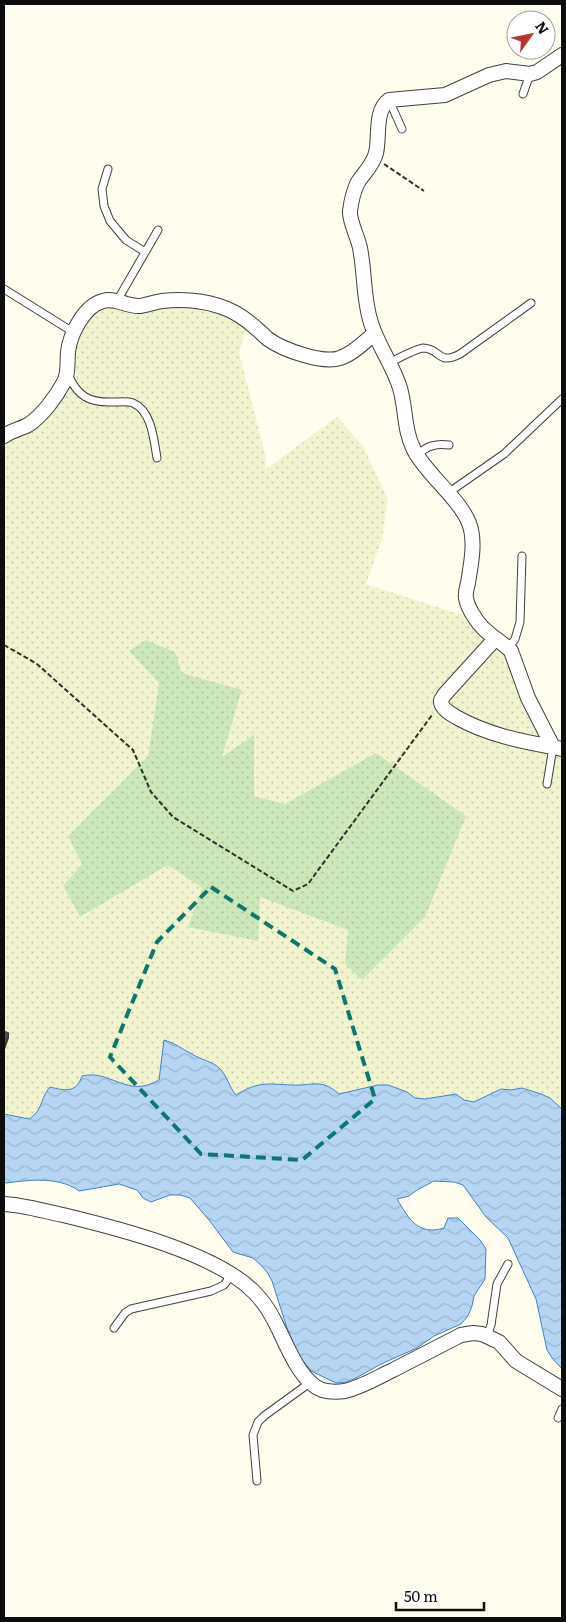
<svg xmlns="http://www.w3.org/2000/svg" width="566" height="1622" font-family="Literata,serif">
	<defs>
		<pattern id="farmland-dots" width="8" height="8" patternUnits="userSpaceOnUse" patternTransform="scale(1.25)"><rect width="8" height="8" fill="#f2f3cf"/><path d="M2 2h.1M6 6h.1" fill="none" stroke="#cecfb1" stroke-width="1.8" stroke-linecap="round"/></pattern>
		<pattern id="grass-dots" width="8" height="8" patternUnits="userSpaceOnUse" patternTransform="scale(1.25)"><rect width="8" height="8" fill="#cce7b9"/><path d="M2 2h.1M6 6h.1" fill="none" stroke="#aec59e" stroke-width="1.8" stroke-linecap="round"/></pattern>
		<pattern id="water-waves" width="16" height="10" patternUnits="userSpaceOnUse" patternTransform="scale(1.25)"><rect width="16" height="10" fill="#b5d5f3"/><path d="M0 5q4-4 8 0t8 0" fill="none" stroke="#9ab6cf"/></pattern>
	</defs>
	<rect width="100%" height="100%" fill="#fefdee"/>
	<!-- farmland -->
	<path fill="url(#farmland-dots)" fill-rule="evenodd" d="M184,304l33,7 30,16 -8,25 27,106 -1,12 72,-53 26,29 25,54 -6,39 -16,45 111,36 29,31 12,26 4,33 11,10 29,32v357l-12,-11 -28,-10 -11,2 -10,-1 -26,13 -11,-2 -8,-6 -31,5 -10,-1 -8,-6 -19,-7h-10l-39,9 -8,-7 -49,-3 -38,5 -8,6 -6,-8 -4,-9 -14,-15 -20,-8 -18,-12 -13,27 -2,10 -9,5 -19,1 -29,-10 -32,14 -20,-3 -6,8 -7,18 -8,6 -25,-5v-673l72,-65 -4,-21 14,-37 16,-13zM129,651l52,22 61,18 -20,67 32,-22v60l31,8 91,-51 -31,211 4,-34 -90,-34 -71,31 14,-39 -34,-23 -88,52 -17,-31 19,-22 -13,-29 79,-79 11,-73z"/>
	<!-- grass -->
	<path fill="url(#grass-dots)" d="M146,640l29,12 7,21 60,17 -20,67 32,-22v61l31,8 91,-51 90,63 -41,101 -63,63 -17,-16 3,-34 -88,-33 -2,44 -70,-14 14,-39 -34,-23 -88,52 -17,-31 19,-22 -14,-28 80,-80 11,-73 -30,-32z"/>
	<!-- water -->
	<path fill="url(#water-waves)" stroke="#4082c6" d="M164,1040c11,3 18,9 28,14 9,6 20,7 27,14 8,7 10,19 17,27 22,-14 32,-11 56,-10 21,1 29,-7 47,9l39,-9h10l19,7 8,6 10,1 31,-5 8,6 10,2 27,-13 10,1 11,-2 19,6 9,4 12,11v260l-10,-11 -5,-8 -11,-51 -28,-61 -22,-21 -23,-32 -9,-3 -20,-1 -17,9 -8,6 -12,3c12,20 21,37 47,29l4,-10h10l22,22 6,9 -1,30 -11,17 -2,10 -4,10 -7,8 -27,12 -17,12 -36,16 -25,14 -10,4 -10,1 -25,-12 -12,-15 -12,-28 -15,-47 -5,-9 -6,-7 -8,-7 -20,-6 -24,-32 -19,-22 -10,-3h-10l-19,7 -8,-4 -6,-8 -18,-6 -40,7c-14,-11 -37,-12 -55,-10 -7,0 -13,2 -20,2v-69l25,5c15,-10 10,-19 21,-32 16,4 26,6 32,-11 29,-7 45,23 77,4z"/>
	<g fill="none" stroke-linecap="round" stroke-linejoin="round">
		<!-- service casing -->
		<g stroke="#404040" stroke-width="9">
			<path id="service" d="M523,94l7,-20
				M389,100l13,29
				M108,169l-6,20 2,17 6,15 16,19 19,12
				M4,289l69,43
				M117,301l41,-71
				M389,363c8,-4 26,-14 34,-15 18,0 14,18 37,6l71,-51
				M68,374c9,22 21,29 45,28 6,0 14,-1 20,1 19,8 21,38 24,55
				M417,455c10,-9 19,-12 32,-10
				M448,493l56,-39 58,-55
				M508,649l7,-10 5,-17 2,-66
				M547,784l6,-37
				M114,1328l11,-15 6,-4 80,-18 13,-6 3,-4 2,-8
				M487,1336l4,-11 6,-41 11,-20
				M558,1418l4,-9
				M257,1481l-4,-46 5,-13 6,-6 47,-34"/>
		</g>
		<!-- minor casing -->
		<g stroke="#404040" stroke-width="16">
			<path id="minor" d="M562,55l-25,17 -7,2 -24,-3 -17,4 -44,20 -56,5c-15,11 -9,37 -13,53 -3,12 -12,20 -18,29 -4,8 -7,21 -8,29 -1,10 8,26 10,37 5,25 3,50 11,75 7,23 22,42 29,65 6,21 4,43 14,62 13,25 45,48 55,73 7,18 2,41 -1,60 -1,4 -3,10 -2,15 1,7 5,14 9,20 9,15 24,21 36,33l17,47 25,49 9,2
				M4,436c7,-5 16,-7 24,-11 14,-9 28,-28 36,-43 5,-9 3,-20 4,-30 2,-18 16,-46 35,-51 12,-4 24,6 37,5 7,-1 15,-4 22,-5 19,-2 38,-1 57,5 14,4 27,13 38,23 4,3 7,7 11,10 15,11 55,25 72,19 13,-4 24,-16 34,-24
				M495,639l-50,55c-1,1 -3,5 -4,6 -1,8 10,14 15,17 30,17 63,24 97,30
				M4,1204c20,1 39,7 59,11 54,13 153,38 191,77 8,8 15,18 20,28 11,20 25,62 48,70 7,2 16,2 23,1 17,-4 33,-14 48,-21 23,-12 45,-23 68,-35l12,-2 9,1 17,8 17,19 46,28"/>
		</g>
		<!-- path -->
		<path stroke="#2f2f2f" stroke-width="2" stroke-dasharray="5 2.5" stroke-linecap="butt" d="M384,164l40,27
			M4,645l33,19 96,86 18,42 22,25 120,74 15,-7 124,-169"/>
		<!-- service -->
		<use href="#service" stroke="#fff" stroke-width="7"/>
		<!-- minor -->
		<use href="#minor" stroke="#fff" stroke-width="14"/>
	</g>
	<!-- shaded-wall -->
	<path fill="#3c3734" d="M9,1033v5l-5,14v-5z"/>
	<!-- building -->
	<path fill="#554f4a" stroke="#3c3734" d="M4,1031l5,2 -5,14z"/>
	<!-- marked area -->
	<path fill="none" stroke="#0f766e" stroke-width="4" stroke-dasharray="10 6" stroke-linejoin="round" d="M211,887l124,82 40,130 -73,61 -101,-6 -91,-97 47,-115z"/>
	<!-- border -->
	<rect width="566" height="1622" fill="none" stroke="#0d0d0d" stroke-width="10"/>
	<!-- north arrow -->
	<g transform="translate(531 35) rotate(57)"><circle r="24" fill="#ffffff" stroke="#9e9e9e"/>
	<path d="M0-4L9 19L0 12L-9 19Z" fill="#b6352c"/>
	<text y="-8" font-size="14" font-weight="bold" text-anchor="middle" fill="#0d0d0d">N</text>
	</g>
	<!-- scale -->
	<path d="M396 1602v8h88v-8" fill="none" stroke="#0d0d0d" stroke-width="2.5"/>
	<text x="404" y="1602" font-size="15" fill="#0d0d0d" stroke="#ffffff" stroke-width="4" paint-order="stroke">50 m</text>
</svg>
